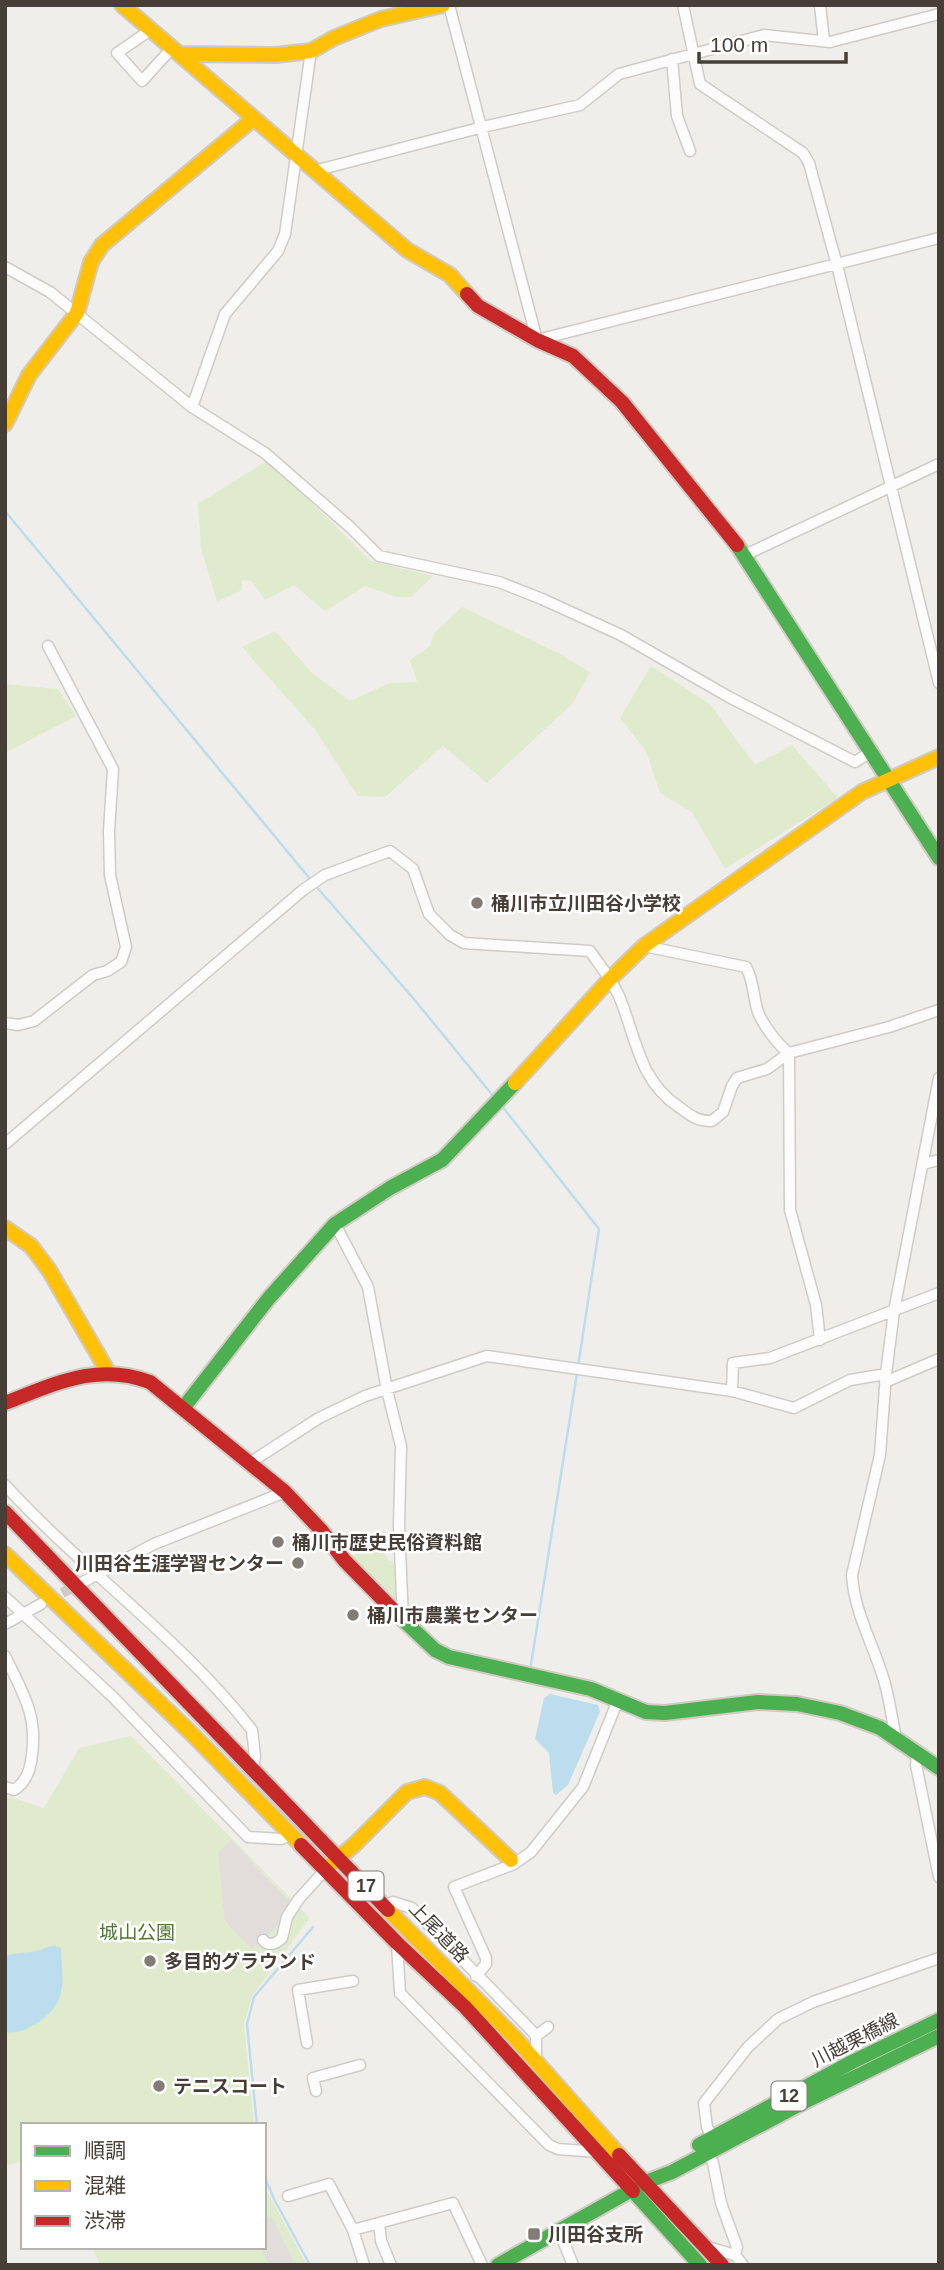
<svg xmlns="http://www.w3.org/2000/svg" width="944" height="2270" font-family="Helvetica,'Noto Sans JP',sans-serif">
	<rect width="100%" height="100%" fill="#f0eeeb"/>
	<!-- green -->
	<path fill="#e0eacc" d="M268,460l103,101 62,15 -22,21h-14l-32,-11 -40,25 -31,-26 -29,15 -14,-19 -9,-1v10l-25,12 -16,-54 -3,-44z
		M462,607l94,45 34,20 -18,32 -85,79 -44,-37 -58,51 -27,-1 -42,-65 -74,-84 33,-16 37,42 38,28 40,-18 27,-1 -7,-22 20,-14 4,-13z
		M651,666l59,38 45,61 37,-20 46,53 -113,71 -33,-57 -32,-19 -14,-42 -26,-33z
		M5,684l53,5 18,27 -71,37z
		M382,1548l7,13h4l6,40 -4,2 -47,-47z
		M131,1736l179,182 -58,78 -8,28 10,101h-231v44l-4,-7 -14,4v-330l2,-1v-39l37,12 35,-60z
		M264,2186l43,79h-207l-8,-18h172z"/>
	<!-- parking -->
	<path fill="#e0dddb" d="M231,1840l58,61 -12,26 -25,22 -27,-28 -7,-68z
		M272,2217l23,48h-26l-9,-18h4v-26z"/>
	<!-- water -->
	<path fill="#bcdded" d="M550,1694l48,11 2,7 -32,73 -12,10 -3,-2 -4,-40 -14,-14 9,-41z
		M54,1946l7,2c1,34 8,54 -24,75 -10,6 -20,11 -32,9v-76c10,-3 15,-3 25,-4 8,0 15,-5 24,-6z"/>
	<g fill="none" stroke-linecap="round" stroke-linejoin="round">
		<!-- stream -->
		<path stroke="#bcdded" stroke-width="2.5" d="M5,511l306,369
			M315,885l98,113 81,99
			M501,1105l98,124 -21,138
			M530,1671l47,-298
			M257,2125l-10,-101 7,-27 59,-70
			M264,2175l10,24 36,66"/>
		<!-- street-tunnel -->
		<path stroke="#cecbc7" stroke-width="10" stroke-dasharray="10 5" stroke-linecap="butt" d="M49,1600l30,-16"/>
		<!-- street casing -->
		<g stroke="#ceccc8" stroke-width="13">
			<path id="street" d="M449,5l88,335 402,-102
				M683,5l17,79 103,69 6,10 28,102 102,418
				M820,5l4,36
				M152,29l-35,24 25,28 31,-34
				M672,59l5,57 13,35
				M314,171l169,-44 97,-22 39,-31 145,-39 66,7 109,-28
				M5,267l45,25 142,115 73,46 85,74 29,29 120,26 43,17 79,36 108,62 126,65 17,-11
				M192,407l33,-93 53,-63 7,-17 26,-183
				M745,555l194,-91
				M644,946l102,21c8,14 7,30 12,45 5,13 20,33 31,41l1,157 26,95 4,35
				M5,1023l13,2 16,-4 59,-46 14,-4 14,-9 5,-15 -16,-72 -1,-44 4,-62 -65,-123
				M5,1144l298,-254 22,-15 65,-24 23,18 16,45 21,21 14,8 126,8c11,16 25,33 31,50 16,41 19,80 58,106 12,9 18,14 33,14l11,-9 9,-26 5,-8 30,-9 22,-16 100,-26 50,-17
				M923,1164l16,-4
				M335,1224l33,63 19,103 14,56 -2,80 4,94
				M885,1382l54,-23
				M732,1391l1,-28 37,-5 169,-65
				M251,1462l68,-44 46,-22 122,-40 245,35 62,17 56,-28 36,-6
				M5,1485c79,86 175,153 247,245l3,26 -2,13
				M83,1582l71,-38 131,-52
				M5,1597l108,100 135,140 33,2 10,-5
				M5,1624l36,-20
				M5,1656c19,39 34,61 26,106 -2,11 -7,22 -17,28l-9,-3
				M896,1738c-4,-18 -6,-36 -11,-54 -10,-37 -31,-71 -33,-109l28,-120 6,-81 8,-63 45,-233
				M917,1754l-1,11 23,112
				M385,1905l8,-3 19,6 120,123 4,5v26
				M263,1940c6,7 13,4 19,-2l5,-21 11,-17 28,-31
				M397,1944l3,49 149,152 9,4 39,3
				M476,1976l10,-12v-6l-32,-71 60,-23 17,-12 52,-65 35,-87
				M536,2036l12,-9
				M307,2043l-9,-53 55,-9
				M316,2091l-3,-13 47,-13
				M712,2138l-5,-11 -3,-24 44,-56 30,-28 35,-17 126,-44
				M708,2152l5,11 8,40 16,44 -2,8
				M288,2196l41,-12 24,46 11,35
				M379,2223l2,18 10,24
				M353,2230l100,-27 29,62
				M559,2231l14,34
				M708,2247l27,8 8,10"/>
		</g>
		<!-- fast casing -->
		<g stroke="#cfcbc2" stroke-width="18">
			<path id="fast" d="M737,545l202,313
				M184,1407l85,-109 66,-74 55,-36 52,-28 73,-77
				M397,1614l38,36 14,7 142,32 55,23 19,1 93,-11 39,2 43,9 40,15 59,40
				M699,2145l153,-83 87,-42
				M633,2191l67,74
				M498,2265l148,-83 26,-10 130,-69 137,-67"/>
		</g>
		<!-- slow casing -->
		<g stroke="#cfcbc2" stroke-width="18">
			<path id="slow" d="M122,5l285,245 43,25 17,19
				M181,54l95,1 35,-4 23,-13 47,-19 62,-14
				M5,424l24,-49 48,-62 14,-51 11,-17 151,-126
				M515,1083l94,-103 35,-34 218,-154 77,-35
				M5,1228l26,18 18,24 59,102
				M5,1554l187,180 109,111
				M329,1866l25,-21 53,-53 18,-5 15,6 71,67
				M388,1910l127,128 104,117"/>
		</g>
		<!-- jam casing -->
		<g stroke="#cfcbc2" stroke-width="18">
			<path id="jam" d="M467,294l11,12 59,34 36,16 49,46 115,143
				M5,1403c50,-19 92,-41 145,-21l135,110 36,38 23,30 53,54
				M5,1512l383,398
				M301,1845l96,98 68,64 168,184
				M619,2155l103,110"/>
		</g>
		<!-- street -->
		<use href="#street" stroke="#fdfcfc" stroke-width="10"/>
		<!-- fast -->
		<use href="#fast" stroke="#4caf50" stroke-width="14"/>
		<!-- slow -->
		<use href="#slow" stroke="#ffc107" stroke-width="14"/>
		<!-- jam -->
		<use href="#jam" stroke="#c62828" stroke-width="14"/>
	</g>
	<!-- markers -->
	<g fill="#827c76" stroke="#fff" stroke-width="2.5">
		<circle cx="477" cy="903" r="7"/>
		<circle cx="278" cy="1542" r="7"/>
		<circle cx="298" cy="1563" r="7"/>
		<circle cx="353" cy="1615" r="7"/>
		<circle cx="150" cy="1961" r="7"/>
		<circle cx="159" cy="2086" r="7"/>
		<rect x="527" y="2227" width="14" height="14" rx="3.5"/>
	</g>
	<g text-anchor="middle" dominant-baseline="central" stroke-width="5" stroke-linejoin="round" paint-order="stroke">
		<!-- shield labels -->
		<g fill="#fff" stroke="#7e7973" stroke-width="2">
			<rect x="348.5" y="1871.5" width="35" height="29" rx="5"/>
			<rect x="771.5" y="2081.5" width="35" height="29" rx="5"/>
		</g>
		<g font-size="18" font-weight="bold" fill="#473f37">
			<text x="366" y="1886">17</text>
			<text x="789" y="2096">12</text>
		</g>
		<!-- poi labels -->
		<g font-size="19" font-weight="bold" fill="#473f37" stroke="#fff" text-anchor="start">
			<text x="491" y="903">桶川市立川田谷小学校</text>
			<text x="292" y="1542">桶川市歴史民俗資料館</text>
			<text x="284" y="1563" text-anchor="end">川田谷生涯学習センター</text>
			<text x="367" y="1615">桶川市農業センター</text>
			<text x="164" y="1961">多目的グラウンド</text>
			<text x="173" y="2086">テニスコート</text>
			<text x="548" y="2234">川田谷支所</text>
		</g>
		<!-- park labels -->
		<g font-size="19" fill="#4d772b" stroke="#fff">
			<text x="137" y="1932">城山公園</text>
		</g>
		<!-- street labels -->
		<g font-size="19" fill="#473f37" stroke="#fff">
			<text transform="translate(439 1932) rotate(46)">上尾道路</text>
			<text transform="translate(855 2040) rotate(-27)">川越栗橋線</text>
		</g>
	</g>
	<!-- border -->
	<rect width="944" height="2270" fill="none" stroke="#473f37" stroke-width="14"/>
	<!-- legend -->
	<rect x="21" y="2123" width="245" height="126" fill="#ffffff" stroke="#b5b2af" stroke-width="2"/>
	<rect x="35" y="2146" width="35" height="10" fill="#4caf50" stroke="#b5b2af" stroke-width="2"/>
	<text x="84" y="2158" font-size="21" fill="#473f37">順調</text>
	<rect x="35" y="2181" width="35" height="10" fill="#ffc107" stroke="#b5b2af" stroke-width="2"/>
	<text x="84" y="2193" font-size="21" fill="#473f37">混雑</text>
	<rect x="35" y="2216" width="35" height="10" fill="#c62828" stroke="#b5b2af" stroke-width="2"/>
	<text x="84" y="2228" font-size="21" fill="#473f37">渋滞</text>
	<!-- scale -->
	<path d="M699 52v10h147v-10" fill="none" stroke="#473f37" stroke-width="3.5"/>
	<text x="710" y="52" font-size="21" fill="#473f37" stroke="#ffffff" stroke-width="5" paint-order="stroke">100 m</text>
</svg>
